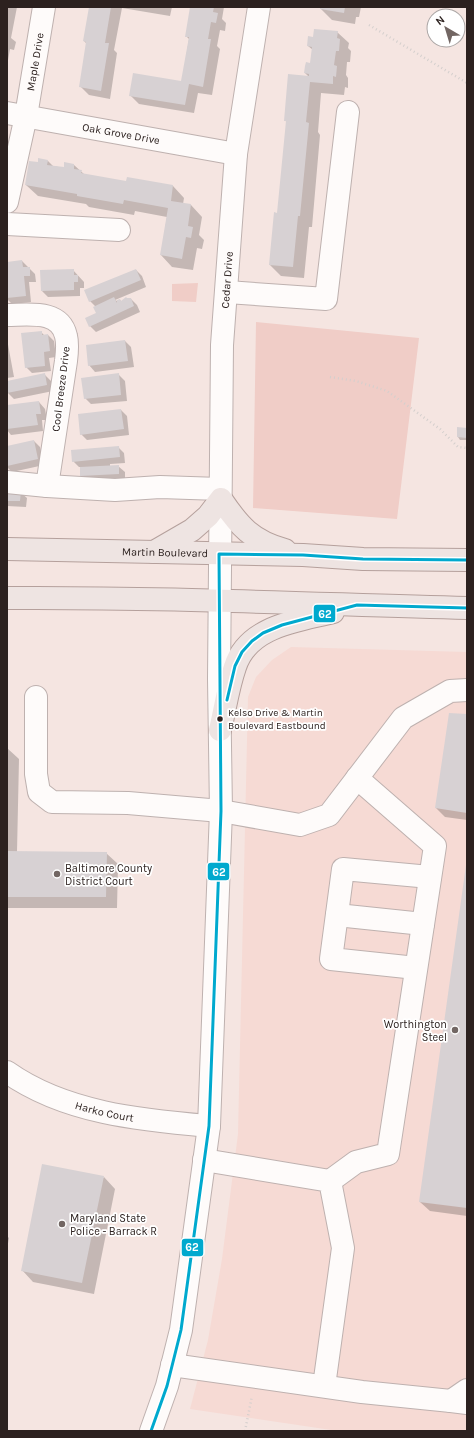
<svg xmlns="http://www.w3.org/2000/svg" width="474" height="1438" font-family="Karla,sans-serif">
	<rect width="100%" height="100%" fill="#f5e5e1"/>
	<!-- built -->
	<path fill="#f6dad4" d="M291,647l176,5v779h-129l-148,-22 18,-69 14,-81 16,-125 10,-437 8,-20 16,-17z"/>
	<!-- green -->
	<path fill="#f0cdc7" d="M198,283l-2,19 -24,-1v-17z
		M256,322l163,16 -22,181 -144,-11z"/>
	<!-- shadow -->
	<path fill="#0003" d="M7,7h10l-6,31 5,4 -2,8 -4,-1 -3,17z
		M90,7h82l-2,9 -48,-8 -8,42 3,3 -7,46 -21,-4 -9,-9 7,-42 -3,-3z
		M191,7h33l-2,12 4,4 -1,8 -5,-1 -3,16 3,3 -8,46 -14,-2 -4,20 -55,-9 -9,-9 52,-13 7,-43 -3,-3z
		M321,7h40l-2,10h-3l-1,7 -23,-4 -11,-11z
		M337,32l12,11 -1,5 3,3 -1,11h-3l-1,13 2,3v10l-3,-1 -1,8 -23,-2 -3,39 2,3 -8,92h-3l-5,51 -23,-2 -11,-11 8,-51 9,-91 -2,-3 24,-43 -4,-4 6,-9 2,-14 -5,-4 6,-8z
		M48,161l5,5 11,2 10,-3 11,10 42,7 1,-3 45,7 11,12 -1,6 8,1 11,12 -3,18 5,5 -2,9 -5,-1 -4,22 -21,-3 -11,-12 6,-38 -32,-6 -1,4 -45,-8 -3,-3 -48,-8 -12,-11 12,-21z
		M22,261l13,13 1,8h-7l2,20 -19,2 -5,-5v-36z
		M73,270l11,12v6h-4v8l-32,1 -6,-6z
		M136,270l6,6 4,11 -31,13 2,1 3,-1 2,2 9,-3 6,6 3,7 -44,20 -6,-6 7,-13 -1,-6 -6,-6z
		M41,332l3,3h4l6,6 2,16 -7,1 2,13 -19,2 -6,-6z
		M7,339l7,38 -7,1z
		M125,341l6,6 3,20 -39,5 -6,-7z
		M118,374l7,7 2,20 -36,3 -6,-6z
		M45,375l6,6 2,10 -39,8 -6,-6 -1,-11z
		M39,402l6,7 2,11h-5l1,11 -32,4 -4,-5v-24z
		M121,410l6,6 2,19 -42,5 -6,-6z
		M467,429v11h-7l-2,-3z
		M34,441l6,6 4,18 -32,7 -5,-5v-20z
		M118,447l6,6 1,10 -15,1v2h8l7,6v8l-38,2 -6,-6v-9h-2l-6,-6z
		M7,491l13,1 7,6 -1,9 -19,-1z
		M467,715v105l-22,-3 -9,-9z
		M7,748l12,11 -2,93 89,1 12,11 -1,44h-110z
		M467,865v351l-37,-5 -10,-9z
		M104,1177l11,12 -21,105 -61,-12 -11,-12z
		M7,1236l2,2 -2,11z"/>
	<!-- building -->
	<path fill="#d7d1d3" d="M89,7h22l-6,36h4l-8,48 -22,-4 7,-45 -3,-1z
		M190,7h24l-1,5 5,1 -2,10 -5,-1 -3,17h3l-8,48 -14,-3 -4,21 -56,-9 4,-23 48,8 8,-44h-4z
		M320,7h25l-1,6 -24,-4z
		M314,29l24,2 -1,7 3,1 -1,12h-3l-2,14 3,1 -1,11 -3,-1v8l-23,-2 -4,40 3,1 -9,93h-2l-5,51 -24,-2 5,-53 3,1 9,-92h-2l4,-47 21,2v-2l-5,-1 1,-7 1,-4 4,1 2,-16 -5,-1 1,-10 5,1z
		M38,158l10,2 -1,5 17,2v-5l10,2v5l8,1 -1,3 45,8 1,-4 46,8 -2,16 20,3 -3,22 5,1 -2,11 -5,-1 -4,22 -22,-4 8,-47 -44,-8 -1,4 -46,-8v-2l-52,-9 4,-24 9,1z
		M22,260l1,7h7v9h-6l2,20 -19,2v-36z
		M74,269v6h4v7h-4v8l-33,1 -1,-21z
		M136,269l5,11 -52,22 -5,-12z
		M114,297l3,6v-3l3,-1 1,2 5,-4 1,1h4l3,8 -45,21 -4,-9 11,-5 -3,-6z
		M42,331v4l6,-1 2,17 -6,1 1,14 -20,2 -4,-35z
		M125,340l3,21 -40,5 -2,-21z
		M45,373l2,12 -40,8v-12z
		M119,373l2,22 -37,4 -3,-21z
		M39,401l2,13h-5l2,11 -31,4v-24z
		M121,409l3,20 -44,6 -2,-21z
		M457,427l10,1v10l-10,-1z
		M34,440l4,19 -31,7v-20z
		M119,446l1,11 -48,5 -1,-12z
		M119,465v9l-39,2v-9z
		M7,490l14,1 -1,10h-13z
		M449,713l18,1v99l-32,-5z
		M7,851l100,1 -1,45h-99z
		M466,865h1v343l-48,-6z
		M42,1164l62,12 -22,107 -61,-12z"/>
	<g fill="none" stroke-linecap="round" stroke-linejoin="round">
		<!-- minor casing -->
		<g stroke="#beb1af" stroke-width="24">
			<g id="minor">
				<path id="s1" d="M7,113l229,41"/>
				<path id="s2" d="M7,202l19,-86 18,-109"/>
				<path d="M7,224l112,6"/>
				<path d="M227,292l99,7 22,-187"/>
				<path d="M7,315c21,0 53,-6 59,21 2,8 1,17 0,25l-19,125"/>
				<path d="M7,482l40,4 68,4 45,-3 60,2"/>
				<path d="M36,697v77l3,18 13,10 76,1 93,8 79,14 29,-10 74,-97 47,-27 17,-1"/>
				<path d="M337,915l86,9"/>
				<path d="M416,968l-85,-9 12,-90 87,8"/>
				<path id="s3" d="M7,1072c58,41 133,48 202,54"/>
				<path d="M204,1160l126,21 13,67 -19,138"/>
				<path d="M330,1181l26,-19 32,-8 47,-308 -78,-68"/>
				<path d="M172,1365l190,27 89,9"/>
				<path d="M467,1390l-16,11 16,2"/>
				<path id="s4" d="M151,1431l16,-45 14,-56 28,-204 12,-315 -2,-132 3,-334 14,-191 23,-147"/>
			</g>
		</g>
		<!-- major casing -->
		<g stroke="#b5a09c" stroke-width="24">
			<g id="major">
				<path id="s5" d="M7,549l296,6 60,4 104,1"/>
				<path d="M154,552l38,-22 16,-14 13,-17c18,27 31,42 64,51"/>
				<path d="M7,598c153,-1 307,6 460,10"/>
				<path d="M220,730c5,-21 8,-43 15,-63 13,-41 62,-46 98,-55"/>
			</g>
		</g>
		<!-- path -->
		<path stroke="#d4cfcd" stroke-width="2.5" stroke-dasharray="1 3" stroke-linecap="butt" d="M369,25l98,58
			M330,377l26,4 31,10 53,38 18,18 9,1
			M245,1431l7,-35"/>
		<!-- minor -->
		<use href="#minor" stroke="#fefbfa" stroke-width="22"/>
		<!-- major -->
		<use href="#major" stroke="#eee4e2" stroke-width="22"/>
		<!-- bus-1 casing -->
		<g stroke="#fff" stroke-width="6">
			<path id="bus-1" d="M227,700l8,-34 7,-14 10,-11 11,-8 19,-8 75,-20 110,3
				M151,1431l16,-45 14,-56 28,-204 12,-315 -2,-257 84,1 60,4 104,1"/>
		</g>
		<!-- bus-1 -->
		<use href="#bus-1" stroke="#00a9ce" stroke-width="3"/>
	</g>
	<!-- markers -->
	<circle fill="#2c211f" stroke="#fff" stroke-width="1.5" cx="220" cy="719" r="3.5"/>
	<g fill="#726663" stroke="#fff" stroke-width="1.5">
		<circle cx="57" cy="874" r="4"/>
		<circle cx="455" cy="1030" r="4"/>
		<circle cx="62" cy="1224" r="4"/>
	</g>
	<g text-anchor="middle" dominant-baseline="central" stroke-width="3.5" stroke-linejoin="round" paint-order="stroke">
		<!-- bus labels -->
		<g font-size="10" fill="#2c211f" stroke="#fff" text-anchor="start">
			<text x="228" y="713">Kelso Drive &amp; Martin<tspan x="228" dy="13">Boulevard Eastbound</tspan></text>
		</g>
		<!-- street labels -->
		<g font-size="11" fill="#2c211f" stroke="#fff">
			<text stroke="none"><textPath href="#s2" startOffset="143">Maple Drive</textPath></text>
			<text stroke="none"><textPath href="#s1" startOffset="116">Oak Grove Drive</textPath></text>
			<text stroke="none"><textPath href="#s4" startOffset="1158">Cedar Drive</textPath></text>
			<text transform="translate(61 389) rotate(-83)">Cool Breeze Drive</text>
			<text stroke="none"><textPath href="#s5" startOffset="158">Martin Boulevard</textPath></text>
			<text stroke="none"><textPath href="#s3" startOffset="106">Harko Court</textPath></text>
		</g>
		<!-- poi labels -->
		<g font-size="11" fill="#2c211f" stroke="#fff" text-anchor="start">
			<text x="65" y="868">Baltimore County<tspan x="65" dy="13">District Court</tspan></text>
			<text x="447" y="1024" text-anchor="end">Worthington<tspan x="447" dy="13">Steel</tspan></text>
			<text x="70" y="1218">Maryland State<tspan x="70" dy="13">Police - Barrack R</tspan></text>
		</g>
	</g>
	<g stroke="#fff" stroke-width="1.5">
		<rect x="313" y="604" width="23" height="19" rx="4" fill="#00a9ce"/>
		<rect x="207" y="862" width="23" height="19" rx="4" fill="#00a9ce"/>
		<rect x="181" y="1238" width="23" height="19" rx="4" fill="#00a9ce"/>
	</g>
	<g font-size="11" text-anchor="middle" font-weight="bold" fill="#fff">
		<text x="325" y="618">62</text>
		<text x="219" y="876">62</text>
		<text x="192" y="1251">62</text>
	</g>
	<!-- border -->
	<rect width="474" height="1438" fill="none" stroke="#2c211f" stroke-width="16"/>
	<!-- north arrow -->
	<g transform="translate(446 28) rotate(322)"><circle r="19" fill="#ffffff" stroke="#aba6a5"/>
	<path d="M0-3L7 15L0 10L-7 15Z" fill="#726663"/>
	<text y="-6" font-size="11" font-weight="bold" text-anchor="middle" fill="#2c211f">N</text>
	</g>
</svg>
